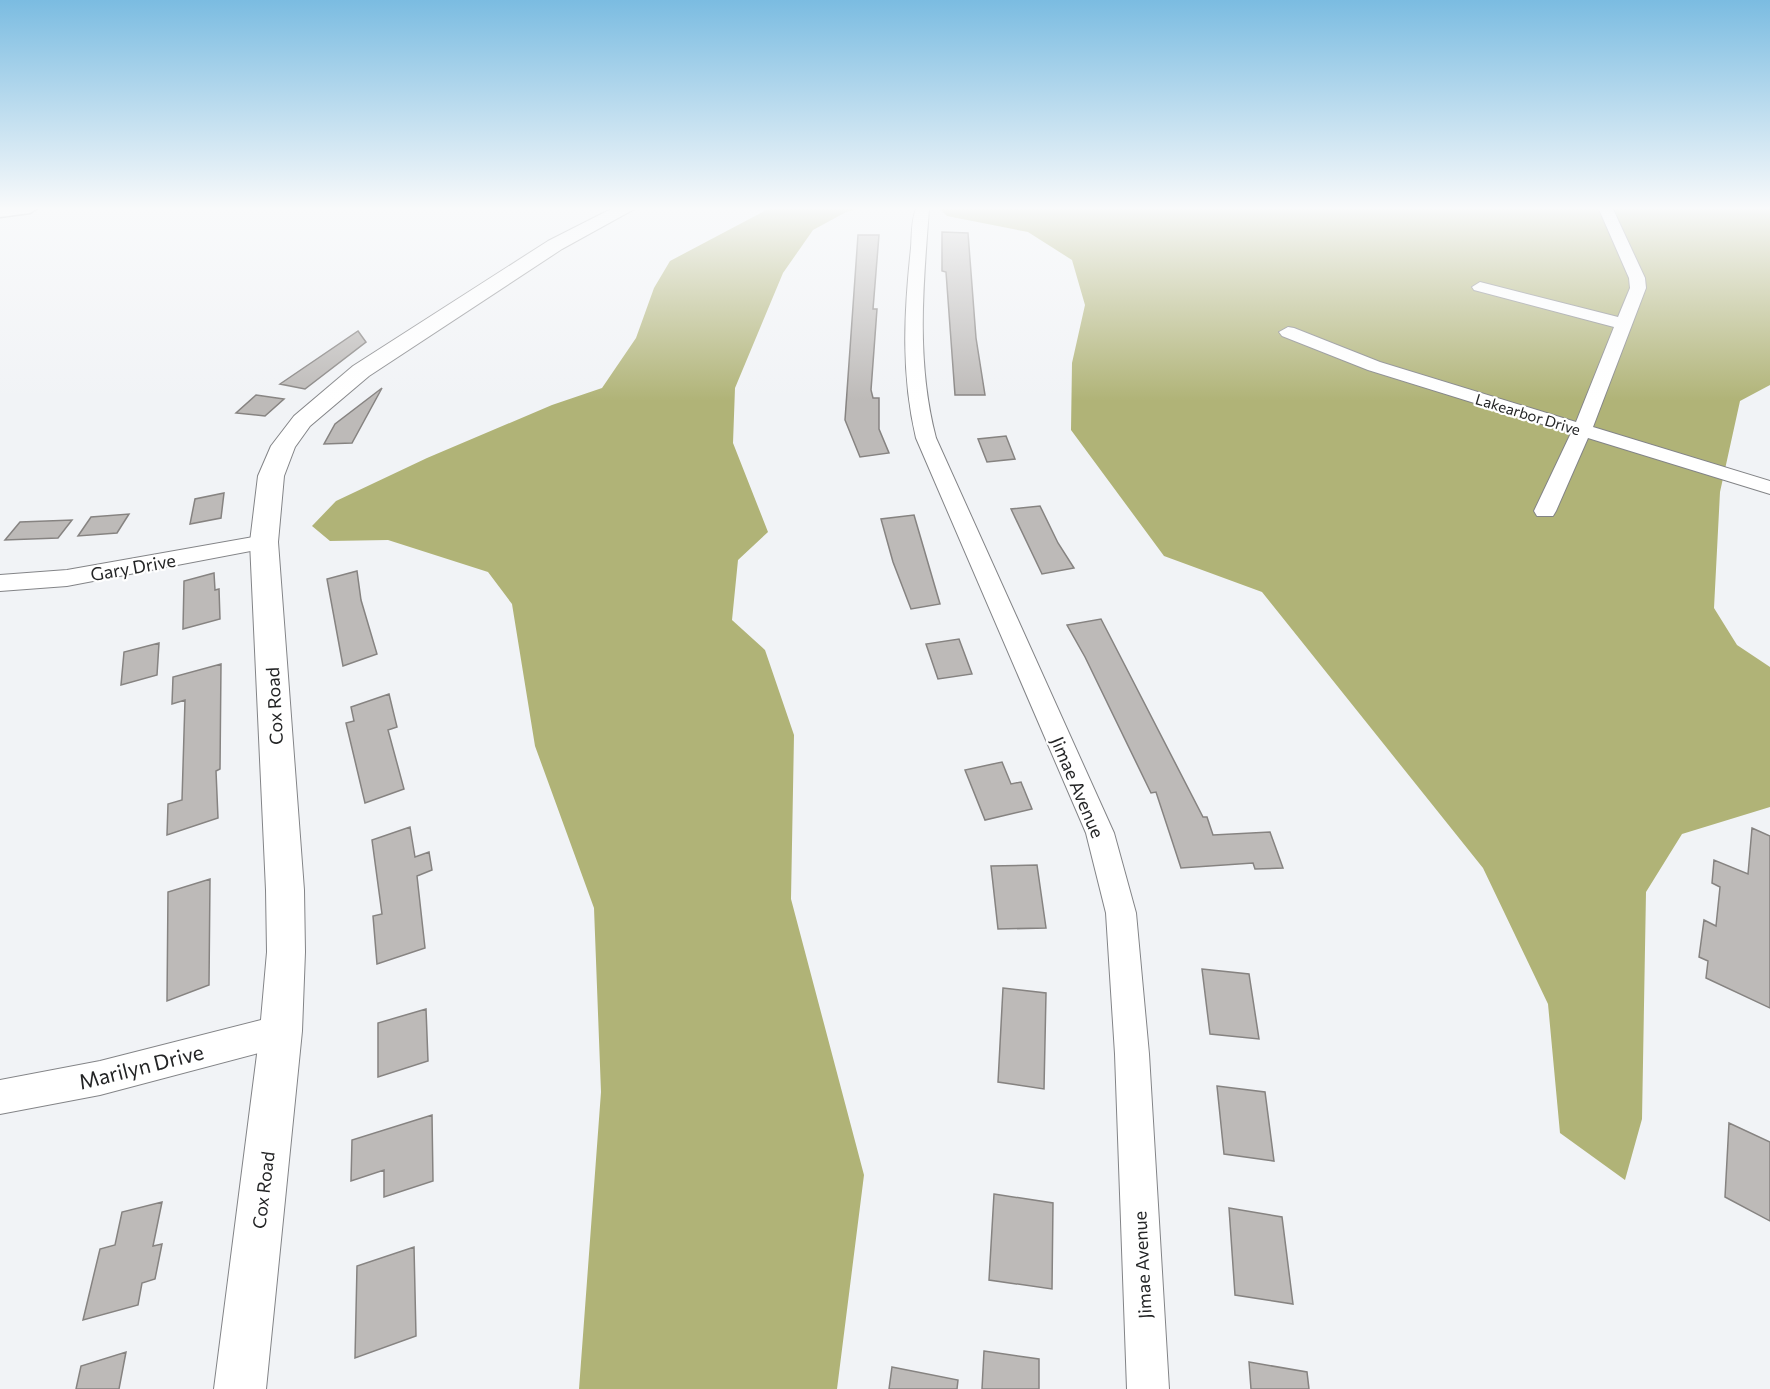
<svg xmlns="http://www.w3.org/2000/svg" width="1770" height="1389" font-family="Commissioner,sans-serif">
	<rect width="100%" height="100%" fill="#f1f3f6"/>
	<!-- forest -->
	<path fill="#b0b377" d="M772,207h95l-21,5 -33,18 -30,43 -48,115 -2,55 35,89 -30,28 -6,60 33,30 29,85 -3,164 73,276 -27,214h-258l22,-297 -7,-184 -59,-162 -23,-142 -24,-32 -100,-32 -58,1 -18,-15 24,-25 91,-43 125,-53 50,-17 34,-50 18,-50 16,-27z
		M938,207h832v178l-30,16 -20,91 -6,116 23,37 33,22v140l-88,27 -36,58 -4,227 -17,61 -65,-47 -12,-129 -65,-136 -221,-276 -98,-36 -93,-126 1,-67 13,-58 -13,-45 -44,-28 -81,-16z"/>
	<!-- building -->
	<path fill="#bdbab8" stroke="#868381" stroke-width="1.5" d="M942,232l26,1 8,105 9,57h-30l-9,-123 -4,-1z
		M858,235h21l-6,74h4l-6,81 2,8h6v31l10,24 -29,4 -15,-37z
		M358,331l8,11 -61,47 -25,-5z
		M382,388l-30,55 -28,1 11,-20z
		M256,395l28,4 -19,17 -29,-3z
		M1006,436l9,23 -28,3 -9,-23z
		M224,493l-3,25 -31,6 5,-25z
		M1040,506l18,37 16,25 -32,6 -31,-65z
		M129,514l-12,19 -39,3 13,-19z
		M914,515l26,89 -29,5 -18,-47 -12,-43z
		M72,520l-14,18 -53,2 15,-18z
		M357,571l4,29 16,54 -34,12 -16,-87z
		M214,573l1,17 4,-1 1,30 -37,10 1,-48z
		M1101,619l102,198h4l6,18 57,-3 13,36 -28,1 -2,-6 -72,5 -25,-76 -5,1 -66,-136 -18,-32z
		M959,639l13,35 -34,5 -12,-35z
		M159,643l-2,32 -36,10 3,-33z
		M221,664l-1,105 -4,2 2,47 -51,17 1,-31 14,-4 3,-100 -13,4 1,-27z
		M389,694l8,33 -9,3 16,59 -39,14 -19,-80 8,-2 -3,-14z
		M1002,762l9,22 10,-2 11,27 -47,11 -20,-50z
		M410,827l5,30 14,-5 3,18 -15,6 8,72 -48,16 -4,-48 9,-2 -10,-74z
		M1752,828l18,8v172l-64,-30 2,-17 -9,-4 5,-37 12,6 4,-39 -8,-4 2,-23 34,14z
		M1037,865l9,63 -48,1 -7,-63z
		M210,879l-1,106 -42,16 1,-109z
		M1202,969l47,5 10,65 -49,-5z
		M1003,988l43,5 -2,96 -46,-7z
		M426,1009l2,52 -50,16v-54z
		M1217,1086l48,6 9,69 -50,-7z
		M432,1115l1,66 -49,16v-27l-33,11 1,-41z
		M1729,1123l41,19v79l-45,-24z
		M994,1194l59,9 -1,86 -63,-9z
		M162,1202l-9,44 9,-2 -7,35 -13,4 -4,22 -55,15 17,-71 15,-4 7,-33z
		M1229,1208l53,9 11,87 -58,-9z
		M414,1247l2,89 -61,22 2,-92z
		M984,1351l55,8v30h-57z
		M126,1352l-7,37h-43l5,-23z
		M1249,1362l58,10 2,17h-58z
		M892,1367l66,13 -1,9h-68z"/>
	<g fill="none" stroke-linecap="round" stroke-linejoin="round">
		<!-- minor casing -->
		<g stroke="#838487" stroke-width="2">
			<path id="minor" d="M917,207h10l2,3c-6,77 -13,152 7,228l178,395 22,80 13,141 20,335h-42l-12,-335 -9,-141 -20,-80 -170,-395c-15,-64 -12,-125 -5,-190 1,-12 0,-30 6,-41z
				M1598,207h14l33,71 1,10 -53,139 177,54v13l-182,-56 -32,73 -3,5h-16l-3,-5 37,-78 -203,-63 -86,-34 -3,-4 9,-5 6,1 86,34 196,60 38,-95 -140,-37 -2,-3 8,-5 138,35 12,-29 -1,-10z
				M264,535l8,2 3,5 -3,5 -205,39 -67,5v-16l67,-5z
				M281,1015l12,4 5,12 -5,12 -12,4 -181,48 -100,19v-34l100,-19z"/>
		</g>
		<!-- tertiary casing -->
		<g stroke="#838487" stroke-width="2">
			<path id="tertiary" d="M615,207h23l-76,42 -193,127 -59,50 -15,21 -11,29 -6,66 26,348 1,62 -3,79 -36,358h-52l46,-358 7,-79 -1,-62 -16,-348 8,-66 13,-30 23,-30 59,-50 195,-125z"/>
		</g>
		<!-- secondary casing -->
		<g stroke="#838487" stroke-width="3">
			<path id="secondary" d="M0,207h39l-9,6 -30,4z"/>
		</g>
		<!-- minor -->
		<use href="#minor" fill="#fff" fill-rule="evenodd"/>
		<!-- tertiary -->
		<use href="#tertiary" fill="#fff" fill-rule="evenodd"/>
		<!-- secondary -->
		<use href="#secondary" fill="#fff" fill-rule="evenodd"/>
	</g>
	<!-- sky -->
	<linearGradient id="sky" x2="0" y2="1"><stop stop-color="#7bbce1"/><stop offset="0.52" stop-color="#f9fafb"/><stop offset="1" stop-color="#f9fafb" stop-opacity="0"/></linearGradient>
	<rect width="1770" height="401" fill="url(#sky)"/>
	<g text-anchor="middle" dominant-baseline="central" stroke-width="4.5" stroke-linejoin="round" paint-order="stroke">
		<!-- far-street labels -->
		<g font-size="15" fill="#232425" stroke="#fff">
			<text transform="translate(1528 414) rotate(17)">Lakearbor Drive</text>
		</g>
		<!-- street labels -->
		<g font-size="18" fill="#232425" stroke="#fff">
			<text transform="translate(133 567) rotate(-10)">Gary Drive</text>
			<text transform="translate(274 706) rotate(-93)">Cox Road</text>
			<text transform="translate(1078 787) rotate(67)">Jimae Avenue</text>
			<text transform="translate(263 1190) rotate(-83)">Cox Road</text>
			<text transform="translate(1142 1265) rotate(-93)">Jimae Avenue</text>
		</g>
		<!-- near-street labels -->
		<g font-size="21" fill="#232425" stroke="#fff">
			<text transform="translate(141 1066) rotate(-14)">Marilyn Drive</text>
		</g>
	</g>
</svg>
